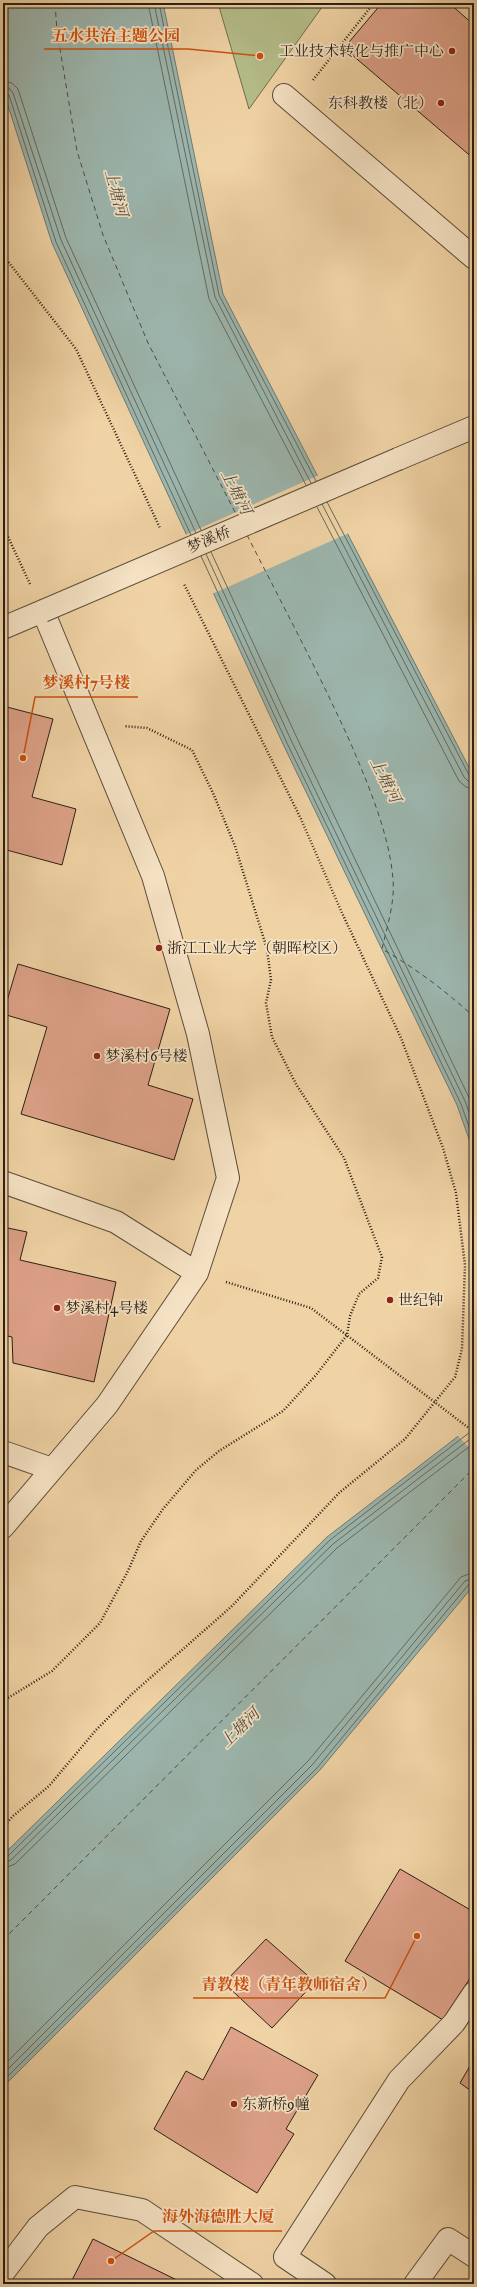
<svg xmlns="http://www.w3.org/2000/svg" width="477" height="2287" font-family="'IM FELL Double Pica','Noto Serif SC',serif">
	<rect width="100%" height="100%" fill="#f0d3a5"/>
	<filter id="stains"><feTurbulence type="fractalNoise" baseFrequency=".005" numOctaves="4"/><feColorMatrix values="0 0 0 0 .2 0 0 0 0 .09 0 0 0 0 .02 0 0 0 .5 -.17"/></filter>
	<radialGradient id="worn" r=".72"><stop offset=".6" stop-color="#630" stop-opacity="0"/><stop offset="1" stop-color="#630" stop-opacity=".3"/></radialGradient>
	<!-- green -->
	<path fill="#b5be8a" stroke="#706e50" d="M218,3h107l-76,106z"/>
	<!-- water -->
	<path fill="#9cb6ae" stroke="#6e7a71" d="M3,3h160l60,291 251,483v376l-17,-48 -174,-361 -231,-501 -49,-153z
		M474,1424v161l-154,185 -317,317v-232l324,-318z"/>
	<!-- pier -->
	<path fill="#f0d3a5" d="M319,475l30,58 -137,61 -27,-59z
		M474,1422v31l-17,-18z"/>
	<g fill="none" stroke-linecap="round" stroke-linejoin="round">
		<!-- shore -->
		<path stroke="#636a62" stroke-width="1" d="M148,3l61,296 97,186
			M154,3l61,294 96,186
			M159,3l60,292 97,186
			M3,81l9,2 6,6 48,149 135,292
			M3,87l6,1 4,5 48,147 135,293
			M3,92l6,3 47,147 135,293
			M327,502l142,273 5,3
			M322,504l142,273 5,5 5,1
			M317,507l142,274 7,6 8,2
			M211,552l86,186 177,370
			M206,554l85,186 174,361 9,25
			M201,556l86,187 174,361 13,37
			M3,1858l5,-2 322,-316 144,-111
			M3,1863l8,-3 322,-316 141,-108
			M3,1869l12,-5 322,-316 137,-105
			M3,2066l306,-306 152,-183 13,-5
			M3,2074l310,-310 152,-183 9,-3
			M3,2081l314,-313 152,-184 5,-1"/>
		<!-- ferry -->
		<path stroke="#4c4c43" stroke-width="1" stroke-dasharray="5 4" stroke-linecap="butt" d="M55,3l2,28 20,120 26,84 45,108 89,173
			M247,535c35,69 72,138 104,209 17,40 39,92 42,136 2,22 -6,47 -11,69 33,19 64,42 92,68
			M3,1940l471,-472"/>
	</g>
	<!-- building -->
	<path fill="#dea289" stroke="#2a1f15" d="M382,3h67l25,22v134l-130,-111z
		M3,706l50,13 -21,78 44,12 -14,56 -59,-16z
		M18,964l152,45 -22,76 45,14 -19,61 -153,-46 26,-87 -44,-13z
		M3,1227l24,5 -7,28 96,22 -22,100 -81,-19 -1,-26 -9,-2z
		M400,1869l74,43v60l-31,48 -98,-59z
		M266,1939l49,43 -43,46 -48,-45z
		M231,2027l87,48 -32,54 8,5 -37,59 -103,-64 32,-58 17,9z
		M474,2059v34l-14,-10z
		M93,2239l92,45h-115z"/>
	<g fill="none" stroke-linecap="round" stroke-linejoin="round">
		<!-- minor casing -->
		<g stroke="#5c4c39" stroke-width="24">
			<path id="minor" d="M284,95l190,163
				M398,459l76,-32
				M3,628l40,-17 110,265 45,158 30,144 -31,95 -90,132 -104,122
				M3,1182l113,40 81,51
				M3,1452l49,17
				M3,2273l35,-46 37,-30 67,13 110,74
				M325,2284l-40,-27 114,-177 55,-57 20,-30
				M415,2284l33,-45 26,17"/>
		</g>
		<!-- path -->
		<path stroke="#2a1f15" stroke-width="2.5" stroke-dasharray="1 2" stroke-linecap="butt" d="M313,80l61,-77
			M3,255l73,94 84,179
			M3,526l27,58
			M226,1282l85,26 163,124
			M3,1701l49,-30 48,-48 28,-52 13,-30 22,-32 33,-39 23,-19 64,-40 33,-36 31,-40 3,-19 9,-22 19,-16 4,-21 -38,-99 -48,-74 -24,-47 -6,-34 5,-23 -4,-31 -32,-103 -22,-53 -21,-43 -45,-22 -23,-2
			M3,1827l10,-11 36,-30 47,-56 37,-37 98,-86 108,-114 66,-54 50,-62 7,-28 3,-84 -9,-72 -13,-45 -42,-110 -59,-125 -41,-94 -117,-235"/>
		<!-- minor -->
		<use href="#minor" stroke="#f5e2c4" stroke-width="22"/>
		<!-- minor-bridge casing -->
		<g stroke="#5c4c39" stroke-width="24" stroke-linecap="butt">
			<path id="minor-bridge" d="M43,611l355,-152"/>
		</g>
		<!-- minor-bridge -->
		<use href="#minor-bridge" stroke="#f5e2c4" stroke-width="22"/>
	</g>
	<!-- markers -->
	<g fill="#8f2418" stroke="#f5e2c4" stroke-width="1.5">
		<circle cx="452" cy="51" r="4"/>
		<circle cx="441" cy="103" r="4"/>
		<circle cx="159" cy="948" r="4"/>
		<circle cx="97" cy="1056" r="4"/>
		<circle cx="390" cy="1300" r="4"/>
		<circle cx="57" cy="1308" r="4"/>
		<circle cx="234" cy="2104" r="4"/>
	</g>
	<g text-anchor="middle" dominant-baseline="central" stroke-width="3.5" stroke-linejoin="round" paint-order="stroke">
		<!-- poi labels -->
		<g font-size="15" fill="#2a1f15" stroke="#f5e2c4" text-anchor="start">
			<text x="444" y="51" text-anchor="end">工业技术转化与推广中心</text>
			<text x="433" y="103" text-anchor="end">东科教楼（北）</text>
			<text x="167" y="948">浙江工业大学（朝晖校区）</text>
			<text x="105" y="1056">梦溪村6号楼</text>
			<text x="398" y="1300">世纪钟</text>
			<text x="65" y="1308">梦溪村4号楼</text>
			<text x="242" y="2104">东新桥9幢</text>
		</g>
		<!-- street labels -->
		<g font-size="15" fill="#2a1f15" stroke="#f5e2c4">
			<text transform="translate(209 540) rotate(-23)">梦溪桥</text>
		</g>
		<!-- water labels -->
		<g font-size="16" font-style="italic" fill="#4c4c43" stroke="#f5e2c4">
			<text transform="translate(116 193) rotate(75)">上塘河</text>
			<text transform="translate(236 492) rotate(63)">上塘河</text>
			<text transform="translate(385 780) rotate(63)">上塘河</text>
			<text transform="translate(240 1728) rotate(-45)">上塘河</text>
		</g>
	</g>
	<!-- callouts -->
	<path fill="none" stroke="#cc500d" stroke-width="1.5" d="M260 56L188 49H44M23 758L35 697H138M417 1936L385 1998H193M111 2261L154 2231H282"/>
	<g fill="#cc500d" stroke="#f5e2c4" stroke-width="1.5">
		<circle cx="260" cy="56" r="4"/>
		<circle cx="23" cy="758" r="4"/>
		<circle cx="417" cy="1936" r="4"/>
		<circle cx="111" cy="2261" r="4"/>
	</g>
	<g font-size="16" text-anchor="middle" font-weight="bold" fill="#cc500d" stroke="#f5e2c4" stroke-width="3.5" stroke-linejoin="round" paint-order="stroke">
		<text x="116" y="41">五水共治主题公园</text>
		<text x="86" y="688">梦溪村7号楼</text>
		<text x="289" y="1990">青教楼（青年教师宿舍）</text>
		<text x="218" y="2222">海外海德胜大厦</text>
	</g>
	<!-- margin -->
	<rect width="477" height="2287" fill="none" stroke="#f0d3a5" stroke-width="16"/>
	<rect x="4" y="4" width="469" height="2279" fill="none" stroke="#2a1f15" stroke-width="2"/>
	<rect x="8" y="8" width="461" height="2271" fill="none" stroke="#2a1f15"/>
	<rect width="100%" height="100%" filter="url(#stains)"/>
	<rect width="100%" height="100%" fill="url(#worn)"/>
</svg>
